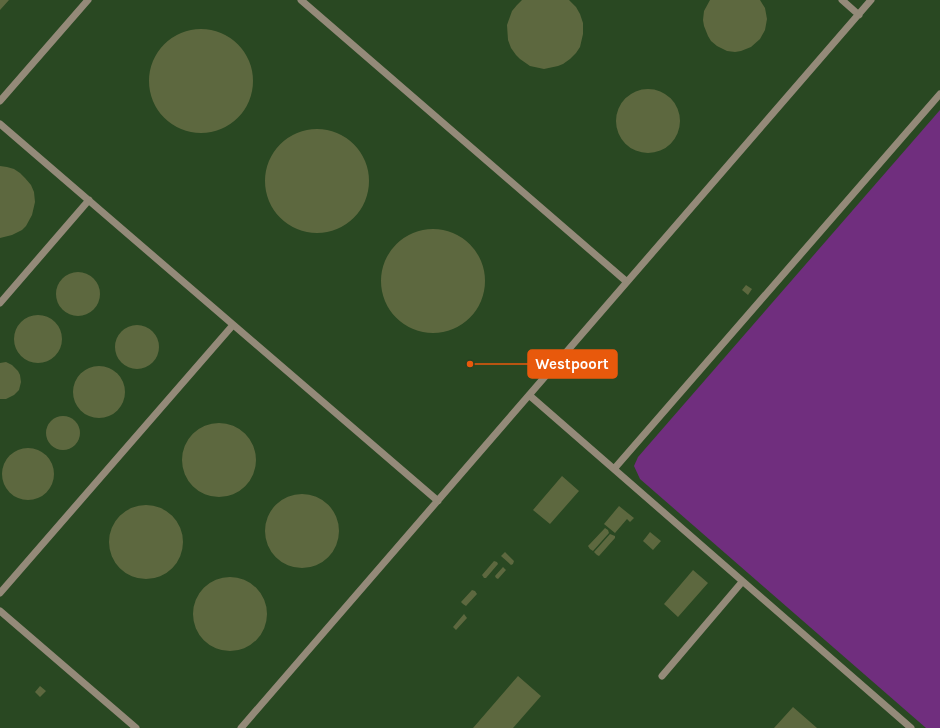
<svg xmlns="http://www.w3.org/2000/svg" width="940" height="728" font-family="Karla,sans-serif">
	<rect width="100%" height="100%" fill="#274122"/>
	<!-- built -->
	<path fill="#294822" d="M0,0h940v728h-940z"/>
	<!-- green -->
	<path fill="#702e7e" d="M940,110v618h-14l-286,-249 -6,-13 4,-9z"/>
	<!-- building -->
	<path fill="#5d683f" d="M0,0h9l-9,10z
		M522,0h47l7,7 4,7 3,9v11l-3,13 -4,6 -6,6 -7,5 -5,2 -14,3 -14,-3 -10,-7 -4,-4 -5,-7 -3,-8 -1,-15 5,-14 5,-6z
		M710,0h50l5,8 2,11 -2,11 -5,9 -9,8 -10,4 -6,1 -8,-1 -10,-5 -6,-5 -3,-5 -4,-10 -1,-6 1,-9z
		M149 81a52 52 0 1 1 104 0a52 52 0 1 1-104 0Z
		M616 121a32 32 0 1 1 64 0a32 32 0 1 1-64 0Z
		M265 181a52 52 0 1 1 104 0a52 52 0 1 1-104 0Z
		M0,166l7,1 7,2 6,4 5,5 6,7 3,7 1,10 -3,13 -6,11 -4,4 -10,5 -12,3z
		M381 281a52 52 0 1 1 104 0a52 52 0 1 1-104 0Z
		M56 294a22 22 0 1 1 44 0a22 22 0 1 1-44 0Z
		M746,285l6,4 -4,6 -6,-5z
		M14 339a24 24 0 1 1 48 0a24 24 0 1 1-48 0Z
		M115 347a22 22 0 1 1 44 0a22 22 0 1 1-44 0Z
		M6,362l6,3 6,6 2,4 1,7 -2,8 -5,5 -8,4h-6v-36z
		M73 392a26 26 0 1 1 52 0a26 26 0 1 1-52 0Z
		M46 433a17 17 0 1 1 34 0a17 17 0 1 1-34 0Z
		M182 460a37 37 0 1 1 74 0a37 37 0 1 1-74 0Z
		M2 474a26 26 0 1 1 52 0a26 26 0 1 1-52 0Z
		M562,476l17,15 -29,33 -17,-14z
		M265 531a37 37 0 1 1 74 0a37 37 0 1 1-74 0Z
		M109 542a37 37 0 1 1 74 0a37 37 0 1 1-74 0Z
		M619,506l15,12 -4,4 -3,-3 -12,14 -11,-9z
		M605,528l3,2 1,3 -16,18 -3,-2 -2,-3z
		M650,532l11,9 -8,9 -10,-9z
		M610,534l5,2v2l-16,18 -2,-1 -3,-3z
		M505,552l9,9 -1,3 -2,1 -10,-9z
		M494,561l3,1 1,2 -12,14h-2l-2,-3z
		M503,567l3,3 -8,9 -2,-1 -1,-2z
		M693,570l15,13 -30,34 -14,-13z
		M193 614a37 37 0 1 1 74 0a37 37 0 1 1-74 0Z
		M472,590l3,1 2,3 -11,12 -3,-2 -2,-2z
		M464,614l3,4 -11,12 -3,-3z
		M518,676l23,20 -28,32h-40z
		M40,686l6,5 -6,6 -5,-5z
		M793,707l24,21h-43z"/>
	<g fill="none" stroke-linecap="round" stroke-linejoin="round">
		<!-- service -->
		<path stroke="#948a79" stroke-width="7" d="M301,0l326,282
			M842,0l17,15
			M0,101l88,-101
			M0,124l438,377
			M0,303l89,-103
			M529,395l382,333
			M614,469l326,-375
			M0,593l233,-268
			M0,611l136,117
			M662,676l80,-94
			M241,728l630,-728"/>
	</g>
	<!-- callouts -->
	<path fill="none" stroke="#e8590c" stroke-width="1.5" d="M470 364L528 364"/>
	<circle fill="#e8590c" stroke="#274122" stroke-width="1.5" cx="470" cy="364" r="4"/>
	<rect fill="#e8590c" stroke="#e8590c" stroke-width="1.5" x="528" y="350" width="89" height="28" rx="4"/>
	<g font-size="15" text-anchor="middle" font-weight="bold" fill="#fff">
		<text x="572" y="369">Westpoort</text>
	</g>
</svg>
